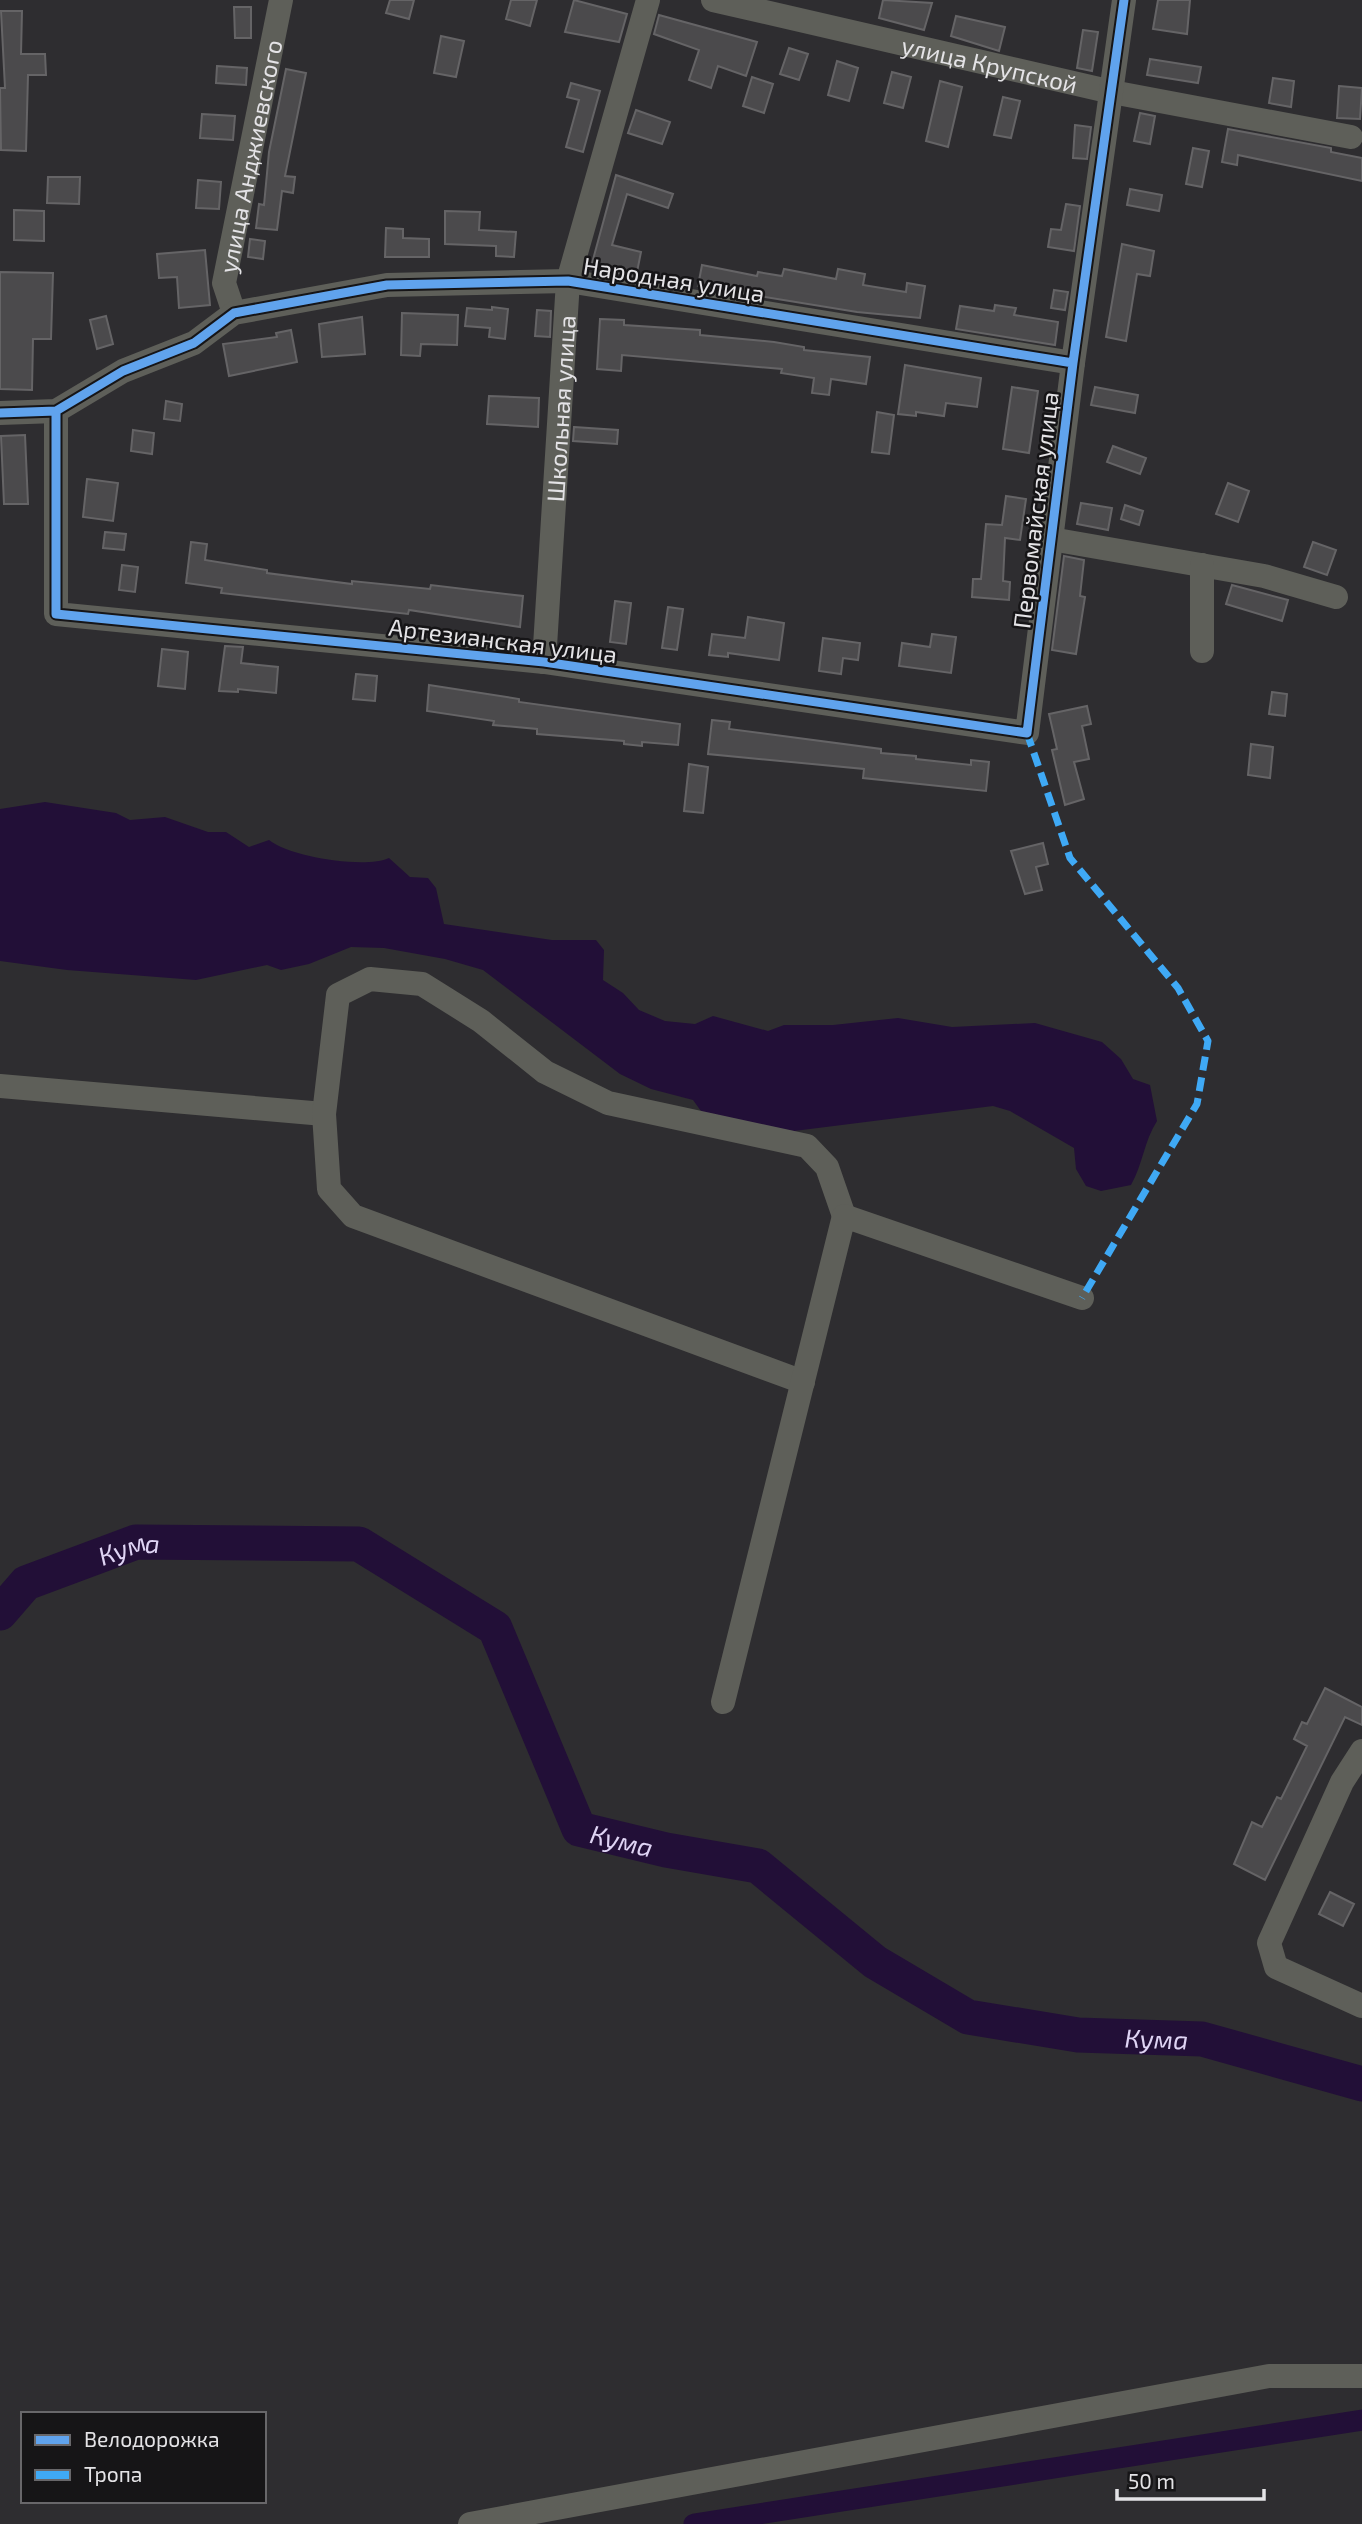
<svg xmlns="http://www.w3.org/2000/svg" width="1362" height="2524" font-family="'Exo 2',sans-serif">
	<rect width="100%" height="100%" fill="#2e2d30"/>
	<!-- water -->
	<path fill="#220f37" d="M45,802l71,11 14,7 35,-3 43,15h18l23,15 20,-7c21,17 96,29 120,18l21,19 18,1 8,10 8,36 108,16h44l8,10 -1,30 20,13 16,17 26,11 30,3 18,-8 55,15 16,-6h49l65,-7 54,9 83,-4 67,19 19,17 12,20 17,6 7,36c-13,20 -14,43 -26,64l-30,6 -15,-5 -10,-17 -2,-21 -64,-37 -17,-5 -199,25 -88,-13 -13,-18 -42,-11 -31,-15 -137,-104 -38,-11 -61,-11 -33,-1 -42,17 -28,6 -14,-5 -71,15 -129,-10 -67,-9v-152z"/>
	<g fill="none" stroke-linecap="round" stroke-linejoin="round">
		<!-- canal -->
		<path stroke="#220f37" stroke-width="21" d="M694,2524l668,-104"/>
		<!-- river -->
		<path stroke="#220f37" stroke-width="35" id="s1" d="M0,1613l26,-30 110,-41 223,2 136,84 84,201 87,21 92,16 117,96 93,55 110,18 124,4 160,45"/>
	</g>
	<!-- building -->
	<path fill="#4b4a4c" stroke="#656466" stroke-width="2" d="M390,0h24l-5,19 -23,-6z
		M511,0h26l-7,26 -24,-7z
		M574,0l53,14 -8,28 -54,-10z
		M883,0l49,3 -8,27 -45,-12z
		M1158,0h32l-3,34 -34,-5z
		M234,7h17v31h-16z
		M1,11h21l-1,43h24l1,21h-18l-2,76 -25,-1 -1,-62h5z
		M659,15l98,27 -11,34 -28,-10 -7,22 -22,-8 10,-30 -45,-16z
		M956,16l49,11 -6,24 -48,-15z
		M1083,30l15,2 -6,39 -15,-3z
		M441,36l23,5 -8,36 -22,-4z
		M789,48l19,6 -9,26 -19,-6z
		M1150,59l51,8 -3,16 -51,-8z
		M837,61l21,7 -9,33 -21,-6z
		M217,66l30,2 -1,17 -30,-2z
		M286,69l20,4 -21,103 10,1 -2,16 -11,-2 -5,39 -21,-2 3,-24 5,1 5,-53z
		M892,72l19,5 -8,31 -19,-5z
		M752,77l21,7 -9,29 -21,-7z
		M1273,78l21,3 -3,26 -22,-4z
		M940,81l22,6 -14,60 -22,-6z
		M571,83l29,8 -17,61 -17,-5 13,-47 -12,-3z
		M1339,86l23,2 -2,31 -23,-1z
		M1003,97l17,4 -9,37 -17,-3z
		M636,110l34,12 -8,22 -34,-11z
		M1140,113l15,3 -5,28 -16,-3z
		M202,114l33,2 -2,24 -33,-2z
		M1075,125l16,2 -4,32 -14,-1z
		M1228,129l103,19v4l31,6v23l-124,-26 -1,10 -15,-3z
		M1193,148l16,3 -7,36 -16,-3z
		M616,175l57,19 -5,14 -41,-14 -15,51 29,7 -5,25 -45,-10z
		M48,177h32l-1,27 -32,-1z
		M198,180l23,2 -2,27 -23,-1z
		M1130,189l32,6 -3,16 -32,-6z
		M1066,204l14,2 -6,45 -26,-4 3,-18 10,1z
		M14,210l30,1v30l-30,-1z
		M445,211l35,1 -1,18 37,2 -2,25 -18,-1v-10l-51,-2z
		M386,228l17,1v9l26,1v18h-44z
		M250,239l15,2 -2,18 -15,-2z
		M1122,244l32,7 -4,25 -13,-2 -11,67 -20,-4z
		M205,250l5,55 -31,3 -2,-31 -18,1 -2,-24z
		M702,265l55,11 1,-4 24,4 2,-7 52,10 2,-10 27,5 -2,11 43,7 1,-9 18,3 -5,32 -63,-6 -159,-26z
		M0,272l53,1 -2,66h-18l-1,51 -32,-1z
		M1054,290l14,2 -3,18 -14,-2z
		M995,305l21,3 -2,7 44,7 -3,23 -99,-16 4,-23 34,5z
		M492,307l16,2 -3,30 -16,-2 1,-9 -25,-2 2,-18 25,2z
		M537,310l14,1 -1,26 -15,-1z
		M402,313l56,2 -1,30 -36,-1 -1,12 -19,-1z
		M106,316l7,28 -16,5 -7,-29z
		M362,317l3,37 -43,3 -3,-33z
		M600,319l24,1v5l76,5v5l74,7 30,5v3l66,7 -4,27 -35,-5 -2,16 -17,-2 2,-15 -33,-5 1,-4 -160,-14 -1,16 -24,-2z
		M291,330l6,32 -68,14 -6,-32 54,-7 -1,-4z
		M905,365l76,13 -4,29 -31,-4 -2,13 -28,-4v4l-18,-2z
		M1012,387l26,4 -9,62 -26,-4z
		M1095,387l43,8 -3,18 -44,-8z
		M489,396l50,2 -1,29 -51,-3z
		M166,401l16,3 -2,17 -16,-2z
		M877,412l17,3 -5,39 -17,-2z
		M574,427l44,3 -1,14 -44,-3z
		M133,430l21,3 -2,21 -21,-3z
		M25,435l3,69h-24l-3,-68z
		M1113,446l33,12 -6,16 -33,-12z
		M87,479l31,4 -5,38 -30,-4z
		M1228,483l21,8 -11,31 -22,-8z
		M1006,496l20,3 -6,41 -15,-2 -2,43 7,1 -1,18 -37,-3 1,-18h8l5,-55 16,1z
		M1081,503l31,5 -4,22 -31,-6z
		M1125,505l18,6 -4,14 -18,-6z
		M105,532l21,2 -2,16 -21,-2z
		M191,542l16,2 -2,16 62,10v3l85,11v-3l78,8 1,-4 92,11 -3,31 -111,-17 -1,4 -187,-21 1,-5 -36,-5z
		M1313,542l23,8 -9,25 -23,-8z
		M1064,556l20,4 -4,36 5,1 -9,57 -24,-4z
		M122,565l16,2 -3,25 -16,-2z
		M1232,585l56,15 -6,21 -56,-17z
		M615,601l16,2 -5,41 -16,-2z
		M668,607l15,2 -6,41 -15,-2z
		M748,617l36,6 -5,37 -51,-7v4l-19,-2 3,-21 33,4z
		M932,634l24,3 -5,36 -52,-7 3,-23 28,4z
		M823,638l37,5 -2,17 -15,-2 -2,16 -22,-3z
		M225,646l18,1 -2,16 37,4 -2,26 -38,-4v3l-19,-1z
		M162,649l26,3 -3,37 -27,-3z
		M356,674l21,2 -2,25 -22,-2z
		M429,685l90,14v3l161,22 -2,21 -36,-3v4l-18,-2v-3l-87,-7v-5l-44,-4 1,-4 -67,-10z
		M1272,692l15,2 -2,22 -16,-2z
		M1087,706l4,18 -9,2 7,33 -15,3 10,37 -19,6 -13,-55 5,-1 -8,-35z
		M712,720l18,2 -1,7 152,20v4l35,3v3l55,6v-5l18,2 -3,29 -123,-13 1,-9 -156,-15z
		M1251,744l22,3 -3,31 -22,-3z
		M689,764l19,3 -5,46 -19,-2z
		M1043,843l5,21 -12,3 6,23 -17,4 -14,-43z
		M1325,1688l37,19v18l-17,-8 -80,163 -31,-16 18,-42 10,5 15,-30 4,2 26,-53 -13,-7 8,-17 5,2z
		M1330,1892l24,12 -11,22 -24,-12z"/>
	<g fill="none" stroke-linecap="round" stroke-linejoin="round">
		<!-- minor -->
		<g stroke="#5e5f59" stroke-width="24">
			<path id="s2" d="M713,0l399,92 239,45"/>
			<path id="s3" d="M234,313l-10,-30 57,-283"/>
			<path d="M56,411v203l488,48 483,71 46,-370 51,-363"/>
			<path d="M0,413l56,-2 67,-40 71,-28 40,-30 153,-28 181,-4 505,82"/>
			<path d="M1051,539l213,37 72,21"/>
			<path d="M1202,651v-86"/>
			<path id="s4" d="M544,662l24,-381 80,-281"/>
			<path d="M0,1086l324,28"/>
			<path d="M803,1382l-450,-166 -24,-27 -5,-75 14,-119 32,-16 52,5 59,37 64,51 63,31 199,43 20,21 17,49"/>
			<path d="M723,1702l121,-486 238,82"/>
			<path d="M1362,1751l-20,31 -73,161 7,24 86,39"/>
			<path d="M470,2524l799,-148h93"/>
		</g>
		<!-- quiet -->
		<path stroke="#3fa9f5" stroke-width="7" stroke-dasharray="14 7" stroke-linecap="butt" d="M1027,733l43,125 108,130 30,53 -11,63 -115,194"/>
		<!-- cycleway casing -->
		<g stroke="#161517" stroke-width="13">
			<path id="cycleway" d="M56,411v203l488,48 483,71 46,-370 51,-363
				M0,413l56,-2 67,-40 71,-28 40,-30 153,-28 181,-4 505,82"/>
		</g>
		<!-- cycleway -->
		<use href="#cycleway" stroke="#60a3ed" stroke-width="9"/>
	</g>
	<g text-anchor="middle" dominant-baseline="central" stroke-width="5" stroke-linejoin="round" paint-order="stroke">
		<!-- street labels -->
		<g font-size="24" fill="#e4e3e6" stroke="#161517">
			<text stroke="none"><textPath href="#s2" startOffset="284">улица Крупской</textPath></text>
			<text stroke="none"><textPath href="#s3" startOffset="161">улица Анджиевского</textPath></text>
			<text transform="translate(674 279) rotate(9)">Народная улица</text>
			<text stroke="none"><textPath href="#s4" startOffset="254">Школьная улица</textPath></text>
			<text transform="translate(1035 510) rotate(-83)">Первомайская улица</text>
			<text transform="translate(503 640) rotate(7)">Артезианская улица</text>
		</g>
		<!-- water labels -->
		<g font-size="26" font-style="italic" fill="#dfd4f4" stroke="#161517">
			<text stroke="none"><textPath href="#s1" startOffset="149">Кума</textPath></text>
			<text stroke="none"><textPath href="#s1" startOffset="802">Кума</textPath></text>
			<text stroke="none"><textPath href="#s1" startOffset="1390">Кума</textPath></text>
		</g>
	</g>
	<!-- legend -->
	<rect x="21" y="2412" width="245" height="91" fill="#161517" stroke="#68676a" stroke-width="2"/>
	<rect x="35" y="2435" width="35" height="10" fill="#60a3ed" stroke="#68676a" stroke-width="2"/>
	<text x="84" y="2447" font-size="21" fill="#e4e3e6">Велодорожка</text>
	<rect x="35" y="2470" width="35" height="10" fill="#3fa9f5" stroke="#68676a" stroke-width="2"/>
	<text x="84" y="2482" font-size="21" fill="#e4e3e6">Тропа</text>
	<!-- scale -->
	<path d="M1117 2489v10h147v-10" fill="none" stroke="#e4e3e6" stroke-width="3.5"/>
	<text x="1128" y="2489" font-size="21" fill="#e4e3e6" stroke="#161517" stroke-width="5" paint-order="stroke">50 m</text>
</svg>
